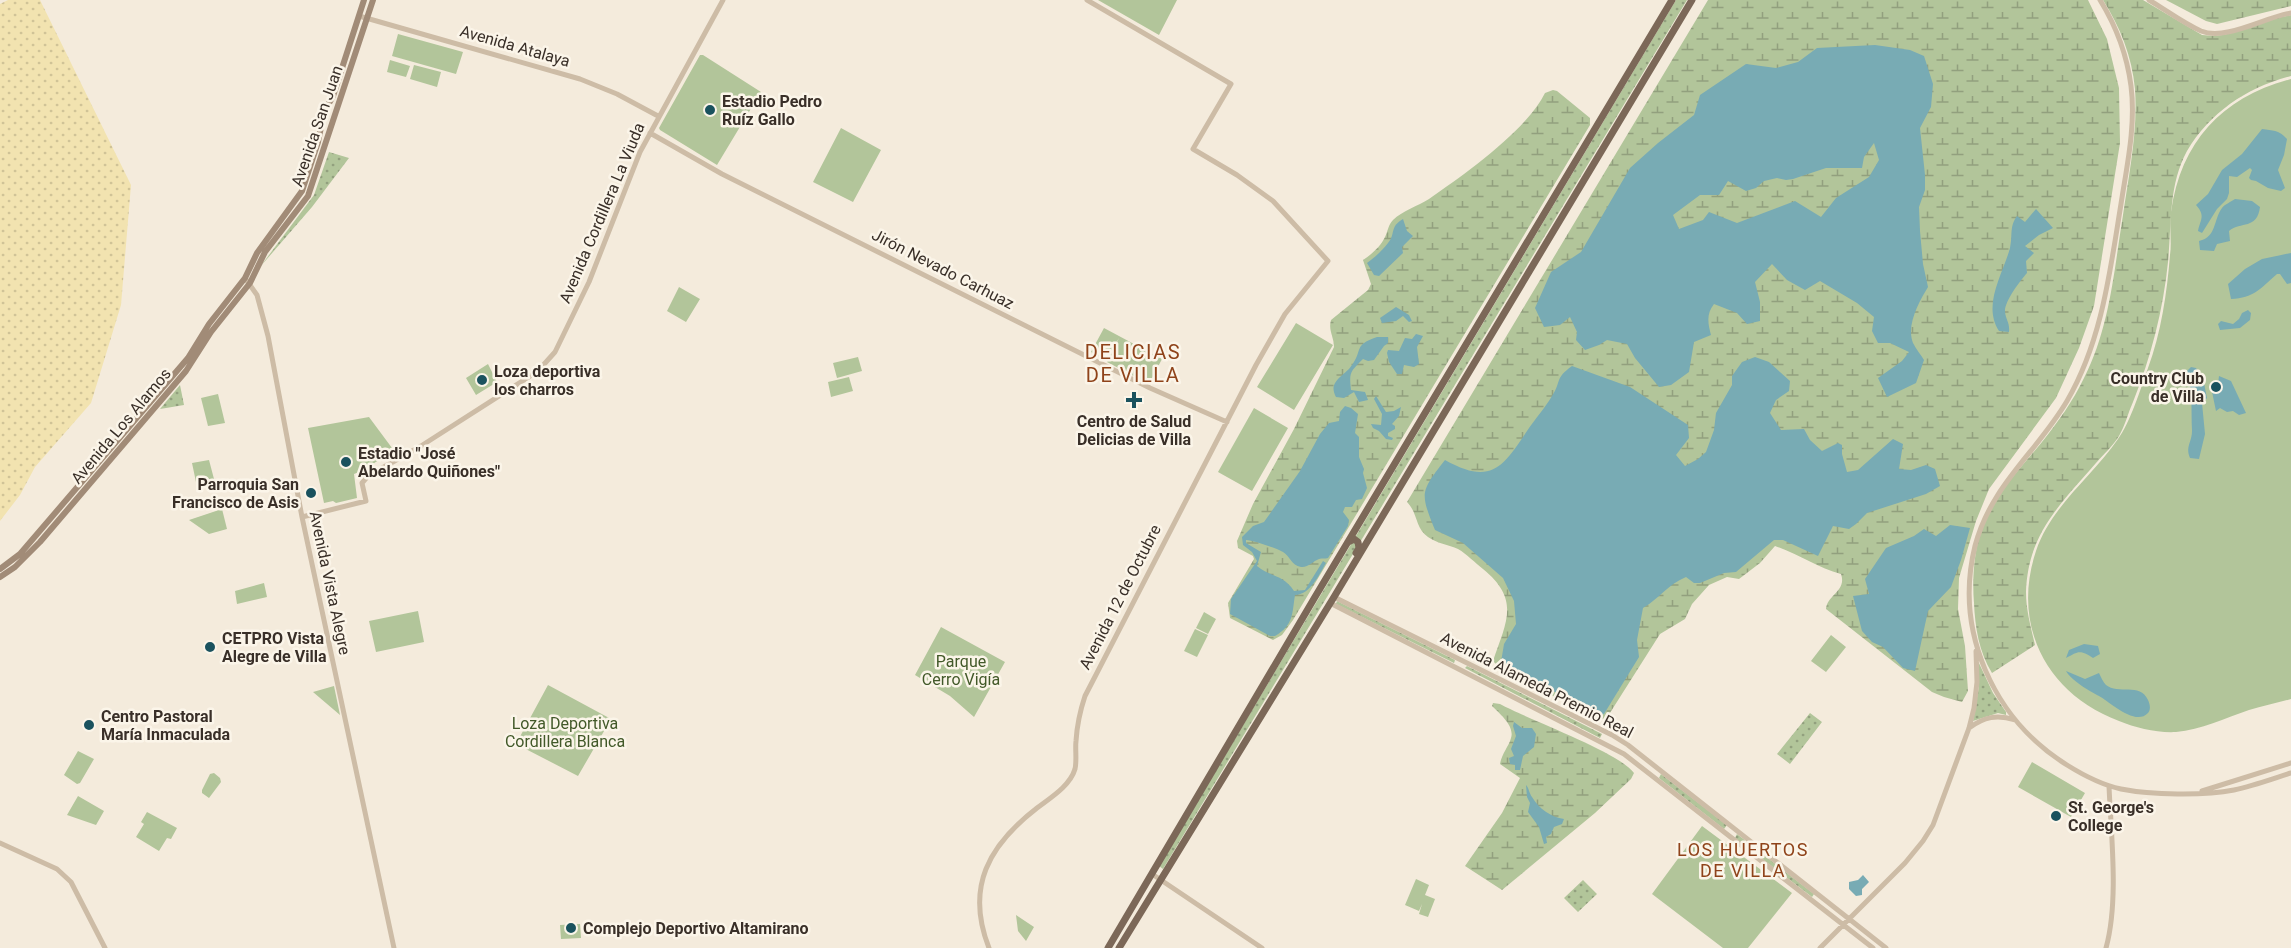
<svg xmlns="http://www.w3.org/2000/svg" width="2291" height="948" font-family="Roboto,sans-serif">
	<defs>
		<pattern id="grass-dots" width="8" height="8" patternUnits="userSpaceOnUse" patternTransform="scale(1.5)"><rect width="8" height="8" fill="#b2c59a"/><path d="M2 2h.1M6 6h.1" fill="none" stroke="#92a07e" stroke-width="1.8" stroke-linecap="round"/></pattern>
		<pattern id="wetland-marsh" width="20" height="14" patternUnits="userSpaceOnUse" patternTransform="scale(1.5)"><rect width="20" height="14" fill="#b2c59a"/><path d="M1 5h8M5 5V1M11 12h8M15 12V8" fill="none" stroke="#92a07e"/></pattern>
		<pattern id="sand-dots" width="8" height="8" patternUnits="userSpaceOnUse" patternTransform="scale(1.5)"><rect width="8" height="8" fill="#f2e3b0"/><path d="M2 2h.1M6 6h.1" fill="none" stroke="#d0c397" stroke-width="1.8" stroke-linecap="round"/></pattern>
	</defs>
	<rect width="100%" height="100%" fill="#f4ebdc"/>
	<!-- grass -->
	<path fill="url(#grass-dots)" d="M1676,0h11l-524,869 -4,-3z
		M329,152l20,6 -37,49 -52,60 54,-72z
		M180,385l4,20 -24,4z
		M1337,601l118,59 -1,3 -118,-59z
		M1978,661l15,32 13,19v3l-8,-2 -25,8 6,-35z
		M1467,666l135,68 -2,4 -135,-70z
		M1810,713l12,9 -32,42 -13,-10z
		M1661,774l66,51 -3,4 -65,-51z
		M1737,834l77,60 -2,3 -77,-59z
		M1583,880l14,14 -19,18 -14,-14z"/>
	<!-- wetland -->
	<path fill="url(#wetland-marsh)" d="M1708,0h380l19,39 12,49 1,55 -26,163 -15,42 -23,50 -67,91 -13,32 -17,57 -1,31 7,37 3,45 -6,11 -18,-5 -12,-5 -106,-83c1,-14 21,-18 15,-35 -23,-6 -43,-20 -66,-28l-15,17 -21,16 -12,-2 -18,8 -17,19 -7,15 -25,15 -52,82 -5,3 -8,-1 -95,-50 -7,-7c13,-39 28,-61 -10,-92 -8,-6 -16,-15 -25,-20 -9,-4 -22,-6 -30,-12 -13,-9 -10,-24 -21,-35z
		M2103,0h40l59,35c29,3 31,-5 56,-13 10,-3 22,-4 33,-7v61c-43,11 -81,36 -104,75 -19,35 -15,73 -19,111 -5,49 -17,95 -35,140 -5,11 -8,24 -14,34 -6,10 -16,19 -23,27 -36,42 -68,70 -70,129 0,18 5,36 9,53l-43,28c-13,-21 -17,-46 -18,-70 -2,-23 0,-53 8,-76 13,-33 38,-58 60,-85 16,-20 31,-41 42,-64 26,-51 30,-108 39,-163 6,-41 15,-84 12,-126 -3,-33 -15,-62 -32,-89z
		M2166,0h125v6l-74,18 -11,-3z
		M1553,90l4,1 33,27v7l-297,495 -11,15 -9,5 -43,-22 -2,-15 26,-44 -1,-3 -15,-8 -1,-7 16,-37 41,-75 40,-82c0,-10 -6,-17 -3,-27l37,-30 3,-6 -8,-24c8,-5 18,-14 22,-23 3,-6 3,-12 8,-17 9,-9 25,-14 36,-21 36,-25 97,-68 116,-106z
		M1493,703l7,1c27,15 119,48 134,69l-3,6 -36,34 -93,77 -37,-24 37,-53 18,-35 -20,-14c2,-11 9,-18 11,-26 4,-12 -11,-24 -19,-32z"/>
	<!-- sand -->
	<path fill="url(#sand-dots)" d="M8,0h32l91,185 -10,120 -30,98 -56,64 -15,28 -20,26v-517z"/>
	<!-- park -->
	<path fill="#b2c59a" d="M1098,0h79l-18,35z
		M398,34l65,18 -7,22 -64,-18z
		M700,55h3l58,37 -44,73 -57,-35 -1,-2z
		M390,60l20,6 -4,11 -19,-5z
		M414,65l27,7 -4,15 -27,-8z
		M2291,79v620c-14,4 -28,7 -42,11 -24,8 -48,20 -73,22 -19,1 -40,-4 -57,-11 -72,-27 -108,-95 -83,-170 15,-45 56,-74 82,-112 12,-16 23,-51 30,-71 13,-35 19,-75 22,-113 2,-14 -1,-29 1,-43 10,-71 52,-115 120,-133z
		M841,128l40,22 -28,52 -40,-20z
		M679,287l21,12 -14,23 -19,-11z
		M1296,323l37,22 -39,65 -37,-23z
		M1104,328l58,31 -13,25 -42,-22 12,-24 -14,22 -14,-8z
		M858,357l4,14 -25,7 -4,-15z
		M488,364l9,18 -21,13 -10,-17z
		M849,377l4,14 -22,6 -3,-15z
		M218,394l7,29 -17,3 -7,-28z
		M1254,408l34,20 -36,63 -34,-19z
		M369,417l23,31v3l-28,19 -10,4 3,24 -21,5 -3,-2 -9,2 -16,-75z
		M209,460l5,19 -18,3 -4,-19z
		M222,509l5,20 -18,5 -20,-14z
		M264,583l3,14 -30,7 -2,-13z
		M418,611l6,31 -48,10 -7,-31z
		M1204,612l12,7 -8,15 -12,-6z
		M941,627l64,35 -31,55 -24,-21 -35,-21z
		M1195,629l13,6 -11,22 -13,-6z
		M1831,635l15,12 -20,25 -15,-11z
		M548,685l63,34 -33,57 -62,-32z
		M334,686l6,29 -27,-23z
		M78,751l16,8 -14,24 -3,1 -13,-9z
		M2032,762l53,31 -14,24 -53,-30z
		M214,773l6,5 1,4 -12,16 -7,-5v-3l8,-16z
		M78,796l26,15 -8,14 -29,-10z
		M147,812l30,16 -6,11 -4,-1 -8,13 -23,-14 8,-13 -3,-2z
		M1702,826l90,67 -44,55h-25l-71,-54z
		M1416,879l13,6 -4,10 10,4 -7,18 -9,-3 3,-10 -3,7 -14,-6z
		M1016,915l18,12 -8,14 -8,-10z
		M580,924l1,14 -20,1 -1,-14z"/>
	<!-- water -->
	<path fill="#78abb4" fill-rule="evenodd" d="M1875,45l35,5 14,6 9,28 -2,23 -11,21 5,47v15l-6,17 1,24 3,33 5,23c-9,15 -22,38 -15,56 3,6 8,12 11,17l-8,23 -29,14 -9,-19 24,-17 7,-9 -19,-9h-12l-6,-12 2,-14 -17,-14 -37,-22 -15,9 -18,-10 -15,-16 -17,18 5,20v19l-13,3 -10,-11 -23,-9c-8,10 -6,20 -3,31l-17,7 -5,30 -18,13 -12,2 -24,-29 -8,-14 -20,-4 -8,5 -14,5 -9,-10 1,-8 -7,-15 -10,8 -16,2 -9,-19 16,-36 30,-20 49,-84 28,-25 36,-28 6,-20 46,-31 30,4 22,-6 19,-14zM1874,143l5,17 -10,17 -33,21 -15,19 -26,-16 -58,22 -28,-11 -6,8 -24,9 -6,-14 27,-20h19l9,-14 18,10 10,-3 8,-7 13,-3 9,2 7,-1 33,-11h36l2,-11z
		M2262,129c11,2 16,0 25,10l-3,16 -6,15 7,18 -4,3 -13,-3 -12,-7 -5,-1 -2,-2 3,-8 -2,-2 -13,9 -8,-1v17l-2,6 -10,10 -15,24 -4,-2c2,-11 8,-15 -2,-26l12,-11 14,-24 20,-16z
		M2235,199l17,2 8,6c-3,23 -19,14 -31,24l1,10 -13,3 -3,7 -14,-1 -1,-9c18,-4 14,-21 23,-33 3,-4 9,-6 13,-9z
		M2036,209l17,19 -14,7 -14,11 9,7 -8,8 1,12c-7,8 -23,29 -22,39 1,8 5,11 4,20l-10,-1c-17,-26 4,-57 11,-83 3,-13 -1,-21 7,-32l8,6z
		M1403,219l4,12 6,5 -11,11 1,6 -24,23 -5,-1 -7,-12c7,-5 15,-12 21,-20 8,-9 1,-16 15,-24z
		M2291,253v30l-4,1 -7,-10h-3c-17,15 -23,24 -46,25l-3,-15 17,-15 17,-10z
		M1396,307l13,8 3,6 -3,1 -6,-6 -7,5 -14,2 -2,-5z
		M2248,310l3,3 -1,7 -10,8 -20,2 -2,-6 3,-3 12,3 6,-5 3,-6z
		M1416,334l7,2 -6,11 2,17 -5,3 -10,-2 -2,9h-5l-8,-12 -2,-9 1,-3 11,1 6,-13 7,1z
		M1377,337h11v6l-4,3 -10,14 -6,1 -5,-2c-13,13 -14,13 -12,31l14,2 3,8 -9,2 -5,-10 -10,6 -8,-1c-9,-16 9,-21 16,-32 11,-15 1,-20 25,-28z
		M1755,357l14,5 21,19 -1,10 -13,9 -6,13 11,17 23,-1 6,11 12,11 16,-8 4,2v9l5,18 11,-2 35,-31 10,5 -4,25 12,1 15,-5 9,4 5,17 -14,8 -59,19 -11,11 -7,5 -16,-3 -15,30 -35,-16h-9l-38,32 -12,1 -24,10h-6l-8,-6c-19,8 -26,21 -43,31l-6,32 2,17 -35,57 -6,2 -97,-54 3,-18 12,-20 -2,-23 -11,-23 -40,-35 -28,-13c-15,-37 -15,-38 10,-70 45,25 57,9 82,-29 8,-12 18,-23 25,-35 10,-15 2,-17 20,-30l58,21 58,38 1,13 -13,17 9,11 13,-7 8,-7 8,-22 2,-17 16,-28v-9l10,-14z
		M2191,367l5,1 8,15 3,15 -5,5 3,31 -6,25 -9,-1c-5,-11 2,-16 2,-27 -1,-21 1,-39 -5,-60z
		M2219,376l12,5 15,32 -7,2 -6,-4 -6,1 -7,-4 -4,3 -5,-24 1,-4 6,1z
		M1376,396l10,16 8,-1 7,-4 -2,9 -7,8 3,2v3l-7,4v3l5,2 -1,2 -6,-1 -7,-8 -6,-3 -2,-4 10,1 1,-11 -8,-15z
		M1345,406l6,2 7,6 -3,19 4,4v20l5,12 -1,4 4,15 -5,11 -6,1 -4,7h-7l-2,5 6,8 -1,6 -20,32c-3,1 -6,0 -9,1 -6,2 -11,9 -18,8 -10,-2 -11,-11 -18,-15 -5,-3 -33,-13 -37,-12v3l15,9 -4,14c15,12 26,8 37,25l11,-1 18,-29 3,2c-7,12 -16,32 -31,32 -3,18 -1,30 -20,41h-5l-40,-22 1,-15 26,-38 -5,-9 -9,-7 -1,-8 11,-11 11,-4 36,-51 20,-37 9,-11 10,-2 1,-9z
		M1950,525l20,3 -9,32 -10,27 -23,24 -13,60 -12,-3 -20,-21 -11,-5 -10,-11 -9,-35 16,-2 -4,-15 21,-31 28,-12 10,-7 12,7z
		M2084,644l14,2 2,8 -7,4c-14,-9 -15,-6 -27,0l3,-8z
		M2066,671l19,8 14,-6c2,4 4,9 7,12 12,10 34,-3 42,15 2,4 3,10 0,13 -13,14 -39,-12 -49,-17 -10,-5 -28,-16 -33,-25z
		M1514,722l8,6h10l4,6 -2,13 -11,9 -3,14h-5v-5l-5,-1 -1,-6 5,-2 -3,-7 5,-13 -3,-10z
		M1526,785c3,3 3,8 6,12 7,12 19,20 32,22l-2,5 -8,3 -3,7 -5,3 1,6 -3,1 -5,-17 -11,-15 2,-9 -3,-6z
		M1863,875l6,7 -7,7v6l-6,1 -7,-7v-7l9,-2z"/>
	<g fill="none" stroke-linecap="round" stroke-linejoin="round">
		<!-- tertiary -->
		<path stroke="#cdbca6" stroke-width="5" d="M2100,0c16,26 27,55 31,86 5,39 -4,79 -10,118 -11,67 -19,137 -54,197 -30,51 -76,84 -92,145 -21,85 18,173 92,219 16,10 35,20 54,24 30,6 83,7 113,1 19,-4 38,-11 57,-17
			M2149,0c17,10 34,23 52,31 25,10 64,-14 90,-18
			M359,16l221,63 37,15 41,22
			M650,133l72,41 428,214 77,34
			M245,278l12,17 11,41 34,181 92,431
			M302,517l64,-16 -4,-18 6,-7 53,-30 117,-75 17,-19 34,-70 51,-130 83,-152
			M1334,597l278,138 16,10 258,203
			M1330,603l294,151 249,194
			M1969,728c15,-11 28,-14 46,-8
			M2202,791l89,-28
			M0,843l57,26 14,13 34,66
			M1152,874l110,74
			M989,948c-24,-61 0,-103 48,-140 13,-10 33,-22 38,-39 2,-8 0,-20 1,-28 1,-16 4,-30 9,-45l171,-331 29,-51 43,-53 -55,-60 -36,-26 -44,-26 38,-65 -144,-84
			M1820,948l85,-85 18,-22 10,-16 36,-97 5,-20 3,-26 -1,-31
			M2106,948c13,-47 5,-113 3,-162"/>
		<!-- secondary -->
		<path stroke="#a18b77" stroke-width="6" d="M0,569l20,-15 168,-196 21,-34 36,-46 12,-25 45,-62 16,-49 6,-30 9,-16 31,-96
			M0,577l15,-10 25,-25 146,-171 25,-39 39,-49 15,-31 43,-56 65,-196"/>
		<!-- primary -->
		<path stroke="#7c6858" stroke-width="7" d="M1348,542l6,-3 4,3 1,6 -3,5
			M1108,948l207,-351 357,-597
			M1119,948l215,-351 358,-597"/>
	</g>
	<!-- markers -->
	<g fill="#1a525e" stroke="#fbf5e9" stroke-width="2">
		<circle cx="710" cy="110" r="6"/>
		<circle cx="482" cy="380" r="6"/>
		<circle cx="2216" cy="387" r="6"/>
		<path d="M1131 391h6v6h6v6h-6v6h-6v-6h-6v-6h6z"/>
		<circle cx="346" cy="462" r="6"/>
		<circle cx="311" cy="493" r="6"/>
		<circle cx="210" cy="647" r="6"/>
		<circle cx="89" cy="725" r="6"/>
		<circle cx="2056" cy="816" r="6"/>
		<circle cx="571" cy="928" r="6"/>
	</g>
	<g text-anchor="middle" dominant-baseline="central" stroke-width="5" stroke-linejoin="round" paint-order="stroke">
		<!-- street labels -->
		<g font-size="16" fill="#392f28" stroke="#fbf5e9">
			<text transform="translate(515 46) rotate(16)">Avenida Atalaya</text>
			<text transform="translate(317 126) rotate(-71)">Avenida San Juan</text>
			<text transform="translate(602 213) rotate(-67)">Avenida Cordillera La Viuda</text>
			<text transform="translate(943 269) rotate(27)">Jirón Nevado Carhuaz</text>
			<text transform="translate(121 426) rotate(-50)">Avenida Los Alamos</text>
			<text transform="translate(330 583) rotate(78)">Avenida Vista Alegre</text>
			<text transform="translate(1120 597) rotate(-63)">Avenida 12 de Octubre</text>
			<text transform="translate(1537 685) rotate(27)">Avenida Alameda Premio Real</text>
		</g>
		<!-- poi labels -->
		<g font-size="16" font-weight="bold" fill="#392f28" stroke="#fbf5e9" text-anchor="start">
			<text x="722" y="101">Estadio Pedro<tspan x="722" dy="18">Ruíz Gallo</tspan></text>
			<text x="494" y="371">Loza deportiva<tspan x="494" dy="18">los charros</tspan></text>
			<text x="2204" y="378" text-anchor="end">Country Club<tspan x="2204" dy="18">de Villa</tspan></text>
			<text x="1134" y="421" text-anchor="middle">Centro de Salud<tspan x="1134" dy="18">Delicias de Villa</tspan></text>
			<text x="358" y="453">Estadio "José<tspan x="358" dy="18">Abelardo Quiñones"</tspan></text>
			<text x="299" y="484" text-anchor="end">Parroquia San<tspan x="299" dy="18">Francisco de Asis</tspan></text>
			<text x="222" y="638">CETPRO Vista<tspan x="222" dy="18">Alegre de Villa</tspan></text>
			<text x="101" y="716">Centro Pastoral<tspan x="101" dy="18">María Inmaculada</tspan></text>
			<text x="2068" y="807">St. George's<tspan x="2068" dy="18">College</tspan></text>
			<text x="583" y="928">Complejo Deportivo Altamirano</text>
		</g>
		<!-- park labels -->
		<g font-size="16" fill="#425929" stroke="#fbf5e9">
			<text x="961" y="661">Parque<tspan x="961" dy="18">Cerro Vigía</tspan></text>
			<text x="565" y="723">Loza Deportiva<tspan x="565" dy="18">Cordillera Blanca</tspan></text>
		</g>
		<!-- neighbourhood labels -->
		<g font-size="18" letter-spacing="1.5" fill="#8f431a" stroke="#fbf5e9">
			<text x="1743" y="849">LOS HUERTOS<tspan x="1743" dy="21">DE VILLA</tspan></text>
		</g>
		<!-- quarter labels -->
		<g font-size="20" letter-spacing="1.5" fill="#8f431a" stroke="#fbf5e9">
			<text x="1133" y="352">DELICIAS<tspan x="1133" dy="23">DE VILLA</tspan></text>
		</g>
	</g>
</svg>
